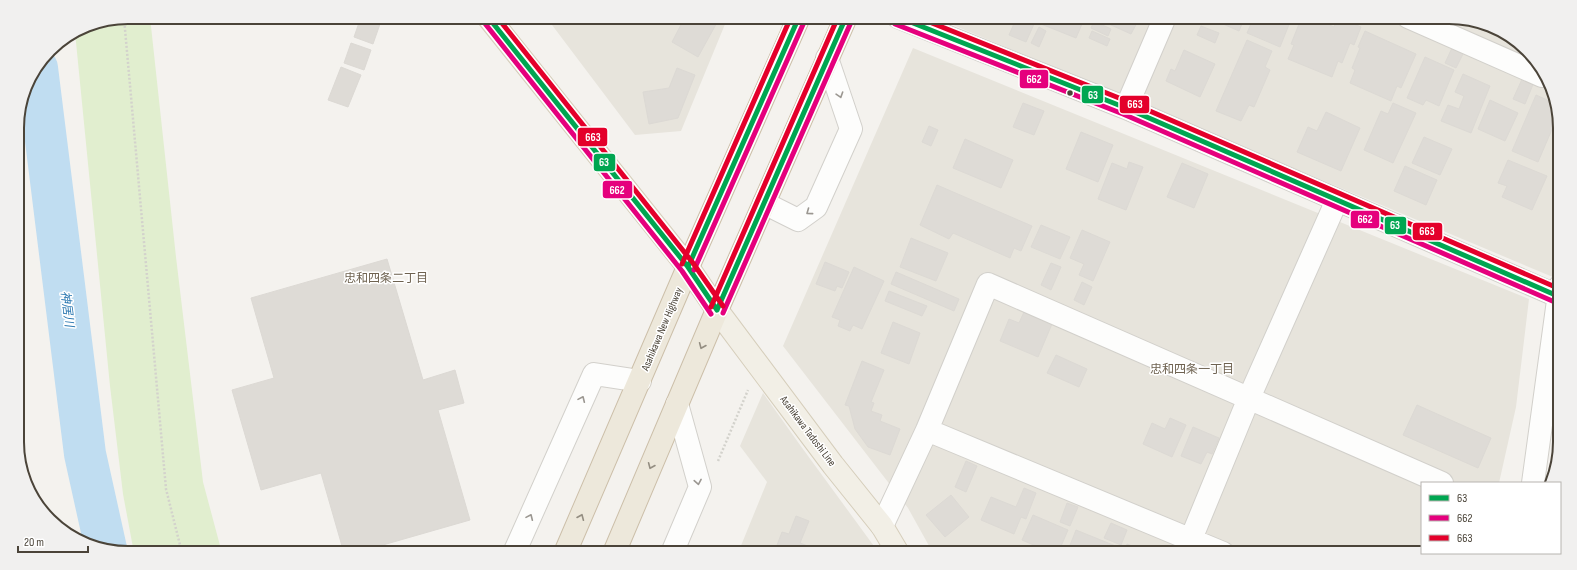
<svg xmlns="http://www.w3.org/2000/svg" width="1577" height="570" font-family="'Sofia Sans Condensed','Noto Sans JP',sans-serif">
	<rect width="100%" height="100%" fill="#f4f2ee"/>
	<!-- residential -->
	<path fill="#e7e4dc" d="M546,17h182l-47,114 -46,4z
		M934,17h515l35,6 49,32 26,59 1,166z
		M913,48l616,251 -13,108 -17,76h-77v70h-489l-25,-45 -125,-162z
		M763,393l37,52 79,108h-141l29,-71 -27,-36z"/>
	<!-- green -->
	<path fill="#e1eecf" d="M128,17h22l26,240 27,225 19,71h-88l-11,-59 -13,-108 -35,-354 11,-7z
		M19,376l6,90 10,29 -16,-32z"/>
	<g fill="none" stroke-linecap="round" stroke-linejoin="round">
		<!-- river -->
		<path stroke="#c0ddf1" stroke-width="42" d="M37,68l48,386 21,95"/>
	</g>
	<!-- building -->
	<path fill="#dedbd6" stroke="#dcd9d4" d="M361,17l19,7 -7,20 -19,-7z
		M685,17h35l-22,40 -26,-15z
		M1017,17l17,7 -8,18 -17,-7z
		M1044,17h41l-9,21 -35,-14z
		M1101,17h34l4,2 -8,15 -31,-14z
		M1207,17h38l-6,14z
		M1254,17h24l12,5 -10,25 -33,-14z
		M1298,17h27l-2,5 11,5 4,-10 23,10 -7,18 -4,-2 -8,20 -4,-2 -6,16 -44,-18 6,-14 -3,-1 8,-20 -4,-2z
		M1094,21l17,8 -3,7 -17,-8z
		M1201,26l18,7 -4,10 -18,-8z
		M1039,27l7,4 -7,16 -8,-4z
		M1092,31l18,8 -3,7 -18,-8z
		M1365,31l51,23 -15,34 -4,-2 -6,15 -41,-18 5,-13 -3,-2 8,-20 -2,-1z
		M1247,40l25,11 -7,16 5,3 -16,37 -5,-2 -8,16 -25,-10z
		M351,43l20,7 -7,20 -20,-7z
		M1452,48l11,6 -7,14 -11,-5z
		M1184,50l31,14 -15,33 -34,-16 5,-12 4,2z
		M1425,57l29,13 -15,36 -13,-6 -3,5 -16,-7z
		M341,67l20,8 -13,32 -20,-7z
		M677,68l18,7 -17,43 -29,6 -6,-32 26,-4z
		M1463,74l27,12 -19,47 -30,-12 7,-16 11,4 5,-13 -9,-4z
		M1523,77l11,5 -9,22 -12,-5z
		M1536,95l18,8 5,10 -21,49 -26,-11z
		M1490,100l28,13 -13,28 -27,-12z
		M1023,103l21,8 -10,24 -21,-8z
		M1393,103l23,10 -23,50 -29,-13 17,-39 7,3z
		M1326,112l34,16 -19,43 -44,-19 11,-25 9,4z
		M929,126l9,4 -7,16 -9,-4z
		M1081,132l32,13 -15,37 -32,-13z
		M1424,137l28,12 -12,26 -28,-12z
		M965,139l48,21 -12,28 -48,-20z
		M1508,160l39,16 -15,34 -30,-13 5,-11 -9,-3z
		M1129,162l14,5 -17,43 -28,-11 14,-36 15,6z
		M1182,163l26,11 -14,34 -27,-11z
		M1405,166l32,14 -11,25 -32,-14z
		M937,185l95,41 -11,25 -7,-3 -4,10 -57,-25 -4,6 -29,-14z
		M1041,225l29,12 -10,22 -29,-12z
		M1082,230l28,12 -17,39 -14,-6 5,-11 -14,-6z
		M911,238l37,15 -12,28 -36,-14z
		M387,259l36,121 32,-10 9,33 -26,7 32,110 -115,33h-11l-23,-80 -60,17 -29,-100 42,-12 -23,-80z
		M825,262l24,10 -7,16 -5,-2 -2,5 -19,-7z
		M1051,263l10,4 -10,23 -10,-5z
		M854,267l30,14 -22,48 -9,-4 -3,6 -12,-5 2,-6 -8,-3z
		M896,272l63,27 -5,12 -63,-27z
		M1082,282l10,5 -8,18 -10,-5z
		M889,291l38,15 -5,10 -37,-15z
		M1024,312l28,12 -14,33 -38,-16 9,-22 10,4z
		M893,322l27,11 -11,31 -28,-11z
		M1056,355l31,14 -8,18 -32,-14z
		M862,361l22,9 -13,32 3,1 -3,8 11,4 -2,6 20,8 -10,26 -22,-8 -13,-18 -6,-23 -4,-1z
		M1417,405l74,33 -13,30 -75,-33z
		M1170,418l16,7 -14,32 -29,-13 9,-21 13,6z
		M1193,427l26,11 -7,16 -5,-2 -6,12 -20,-8z
		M966,461l11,5 -11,26 -11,-5z
		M1024,488l12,5 -10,26 -5,-2 -7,17 -33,-14 10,-23 25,10z
		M951,495l18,22 -24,20 -19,-22z
		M1067,503l11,4 -8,19 -10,-4z
		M1033,515l35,15 -10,23h-6l-30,-13z
		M796,516l13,5 -9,22 15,6 -2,4h-39l8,-21 7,2z
		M1111,523l16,7 -6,15 -17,-7z
		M1076,530l42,17 -2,6h-49z
		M1127,544l23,9h-27z"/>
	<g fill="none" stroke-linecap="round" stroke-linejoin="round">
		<!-- minor casing -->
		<g stroke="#d2d0cb" stroke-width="24">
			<path id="minor" d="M898,17l228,91 434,189
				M1408,17l134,59
				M1126,108l39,-91
				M764,203l34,17 18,-13 35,-78 -24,-71
				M927,430l296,123
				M1533,483l27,-197
				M882,526l45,-96 61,-146 454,199
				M1191,539l58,-141 88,-198
				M514,553l80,-179 46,7
				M672,553l28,-66 -23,-83"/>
		</g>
		<!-- major casing -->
		<g stroke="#d6cebb" stroke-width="24">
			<path id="major" d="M488,17l200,250 29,43 116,155 49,61 16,27"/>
		</g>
		<!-- highway casing -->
		<g stroke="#ccbfa9" stroke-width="24">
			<path id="highway" d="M565,553l123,-286 111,-250
				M614,553l103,-243 129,-293"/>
		</g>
		<!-- path -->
		<path stroke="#d3d2cc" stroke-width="2.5" stroke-dasharray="2 2" stroke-linecap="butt" d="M124,18l42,471 16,64
			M718,461l30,-71"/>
		<!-- minor -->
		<use href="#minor" stroke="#fdfdfc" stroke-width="22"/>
		<!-- major -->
		<use href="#major" stroke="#f2efe6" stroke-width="22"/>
		<!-- highway -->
		<use href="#highway" stroke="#ede8db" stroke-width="22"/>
		<!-- bus-1 casing -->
		<g stroke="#fff" stroke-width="8">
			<path id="bus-1" d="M488,17l200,250 29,43
				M898,17l228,91 434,189
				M688,267l111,-250
				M717,310l129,-293"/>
		</g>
		<!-- bus-2 casing -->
		<g stroke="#fff" stroke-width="8">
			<path id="bus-2" d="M483,21l199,250 29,43
				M895,24l228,90 434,189
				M694,270l111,-250
				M723,313l129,-293"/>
		</g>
		<!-- bus-3 casing -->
		<g stroke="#fff" stroke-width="8">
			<path id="bus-3" d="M497,17l196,246 30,43
				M917,17l212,85 431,187
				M682,264l109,-247
				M711,307l127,-290"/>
		</g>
		<!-- bus-1 -->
		<use href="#bus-1" stroke="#00a651" stroke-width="5"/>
		<!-- bus-2 -->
		<use href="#bus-2" stroke="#e5007d" stroke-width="5"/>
		<!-- bus-3 -->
		<use href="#bus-3" stroke="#e4002b" stroke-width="5"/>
	</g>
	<!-- one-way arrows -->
	<defs><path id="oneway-chevron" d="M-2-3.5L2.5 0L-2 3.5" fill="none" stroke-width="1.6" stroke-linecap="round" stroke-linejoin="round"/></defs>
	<g stroke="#9b9791">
		<use href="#oneway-chevron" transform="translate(840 95) rotate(72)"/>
		<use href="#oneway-chevron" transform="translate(809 212) rotate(144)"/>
		<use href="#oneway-chevron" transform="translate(582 399) rotate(-66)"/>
		<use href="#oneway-chevron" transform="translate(698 482) rotate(80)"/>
		<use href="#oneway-chevron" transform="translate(530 517) rotate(-66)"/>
	</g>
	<g stroke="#948e82">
		<use href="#oneway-chevron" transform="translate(702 346) rotate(113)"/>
		<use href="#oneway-chevron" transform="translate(651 466) rotate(113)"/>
		<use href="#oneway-chevron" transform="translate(581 517) rotate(-67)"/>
	</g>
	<!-- markers -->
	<circle fill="#4b4439" stroke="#fff" stroke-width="1.5" cx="1070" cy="93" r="3.5"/>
	<g text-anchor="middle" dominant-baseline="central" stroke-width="3" stroke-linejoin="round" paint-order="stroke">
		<!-- street labels -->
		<g font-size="11" fill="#4b4439" stroke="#fff">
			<text transform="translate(662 329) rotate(-67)">Asahikawa New Highway</text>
			<text transform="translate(808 431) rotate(53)">Asahikawa Tadoshi Line</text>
		</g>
		<!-- neighbourhood labels -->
		<g font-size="12" fill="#6e6250" stroke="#fff">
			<text x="386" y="278">忠和四条二丁目</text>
			<text x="1192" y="369">忠和四条一丁目</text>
		</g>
		<!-- water labels -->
		<g font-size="12" font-style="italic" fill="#2e7ab2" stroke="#fff">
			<text transform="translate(67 309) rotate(83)">神居川</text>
		</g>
	</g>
	<!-- crop -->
	<path d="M0 0H1577V570H0ZM128 24H1449A104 104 0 0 1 1553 128V442A104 104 0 0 1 1449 546H128A104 104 0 0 1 24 442V128A104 104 0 0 1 128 24Z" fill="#f1f0ef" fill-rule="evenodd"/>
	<path fill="none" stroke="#4b4439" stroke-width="2" d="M128 24H1449A104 104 0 0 1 1553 128V442A104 104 0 0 1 1449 546H128A104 104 0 0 1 24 442V128A104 104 0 0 1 128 24Z"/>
	<g stroke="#fff" stroke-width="1.5">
		<rect x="1019" y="69" width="30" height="20" rx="4" fill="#e5007d"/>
		<rect x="1081" y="85" width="23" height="19" rx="4" fill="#00a651"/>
		<rect x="1119" y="95" width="31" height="19" rx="4" fill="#e4002b"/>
		<rect x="577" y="127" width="31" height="20" rx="4" fill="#e4002b"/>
		<rect x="593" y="153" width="23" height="19" rx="4" fill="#00a651"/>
		<rect x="602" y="180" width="31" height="19" rx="4" fill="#e5007d"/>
		<rect x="1350" y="210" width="30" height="19" rx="4" fill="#e5007d"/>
		<rect x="1384" y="216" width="23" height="19" rx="4" fill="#00a651"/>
		<rect x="1412" y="222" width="31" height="19" rx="4" fill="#e4002b"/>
	</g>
	<g font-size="11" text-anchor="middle" font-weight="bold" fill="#fff">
		<text x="1034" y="83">662</text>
		<text x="1093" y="99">63</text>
		<text x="1135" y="108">663</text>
		<text x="593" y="141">663</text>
		<text x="604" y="166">63</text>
		<text x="617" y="194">662</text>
		<text x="1365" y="223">662</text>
		<text x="1395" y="229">63</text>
		<text x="1427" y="235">663</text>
	</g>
	<!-- legend -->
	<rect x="1421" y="482" width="140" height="72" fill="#ffffff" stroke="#b7b4b0"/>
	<rect x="1429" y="495" width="20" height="6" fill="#00a651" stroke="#b7b4b0"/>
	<text x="1457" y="502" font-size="12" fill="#4b4439">63</text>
	<rect x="1429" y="515" width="20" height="6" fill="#e5007d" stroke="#b7b4b0"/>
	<text x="1457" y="522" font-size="12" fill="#4b4439">662</text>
	<rect x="1429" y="535" width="20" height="6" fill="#e4002b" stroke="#b7b4b0"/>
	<text x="1457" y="542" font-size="12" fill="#4b4439">663</text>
	<!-- scale -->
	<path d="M18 546v6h70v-6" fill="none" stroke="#4b4439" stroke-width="2"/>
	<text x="24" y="546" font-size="12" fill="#4b4439" stroke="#ffffff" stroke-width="3" paint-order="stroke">20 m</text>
</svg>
